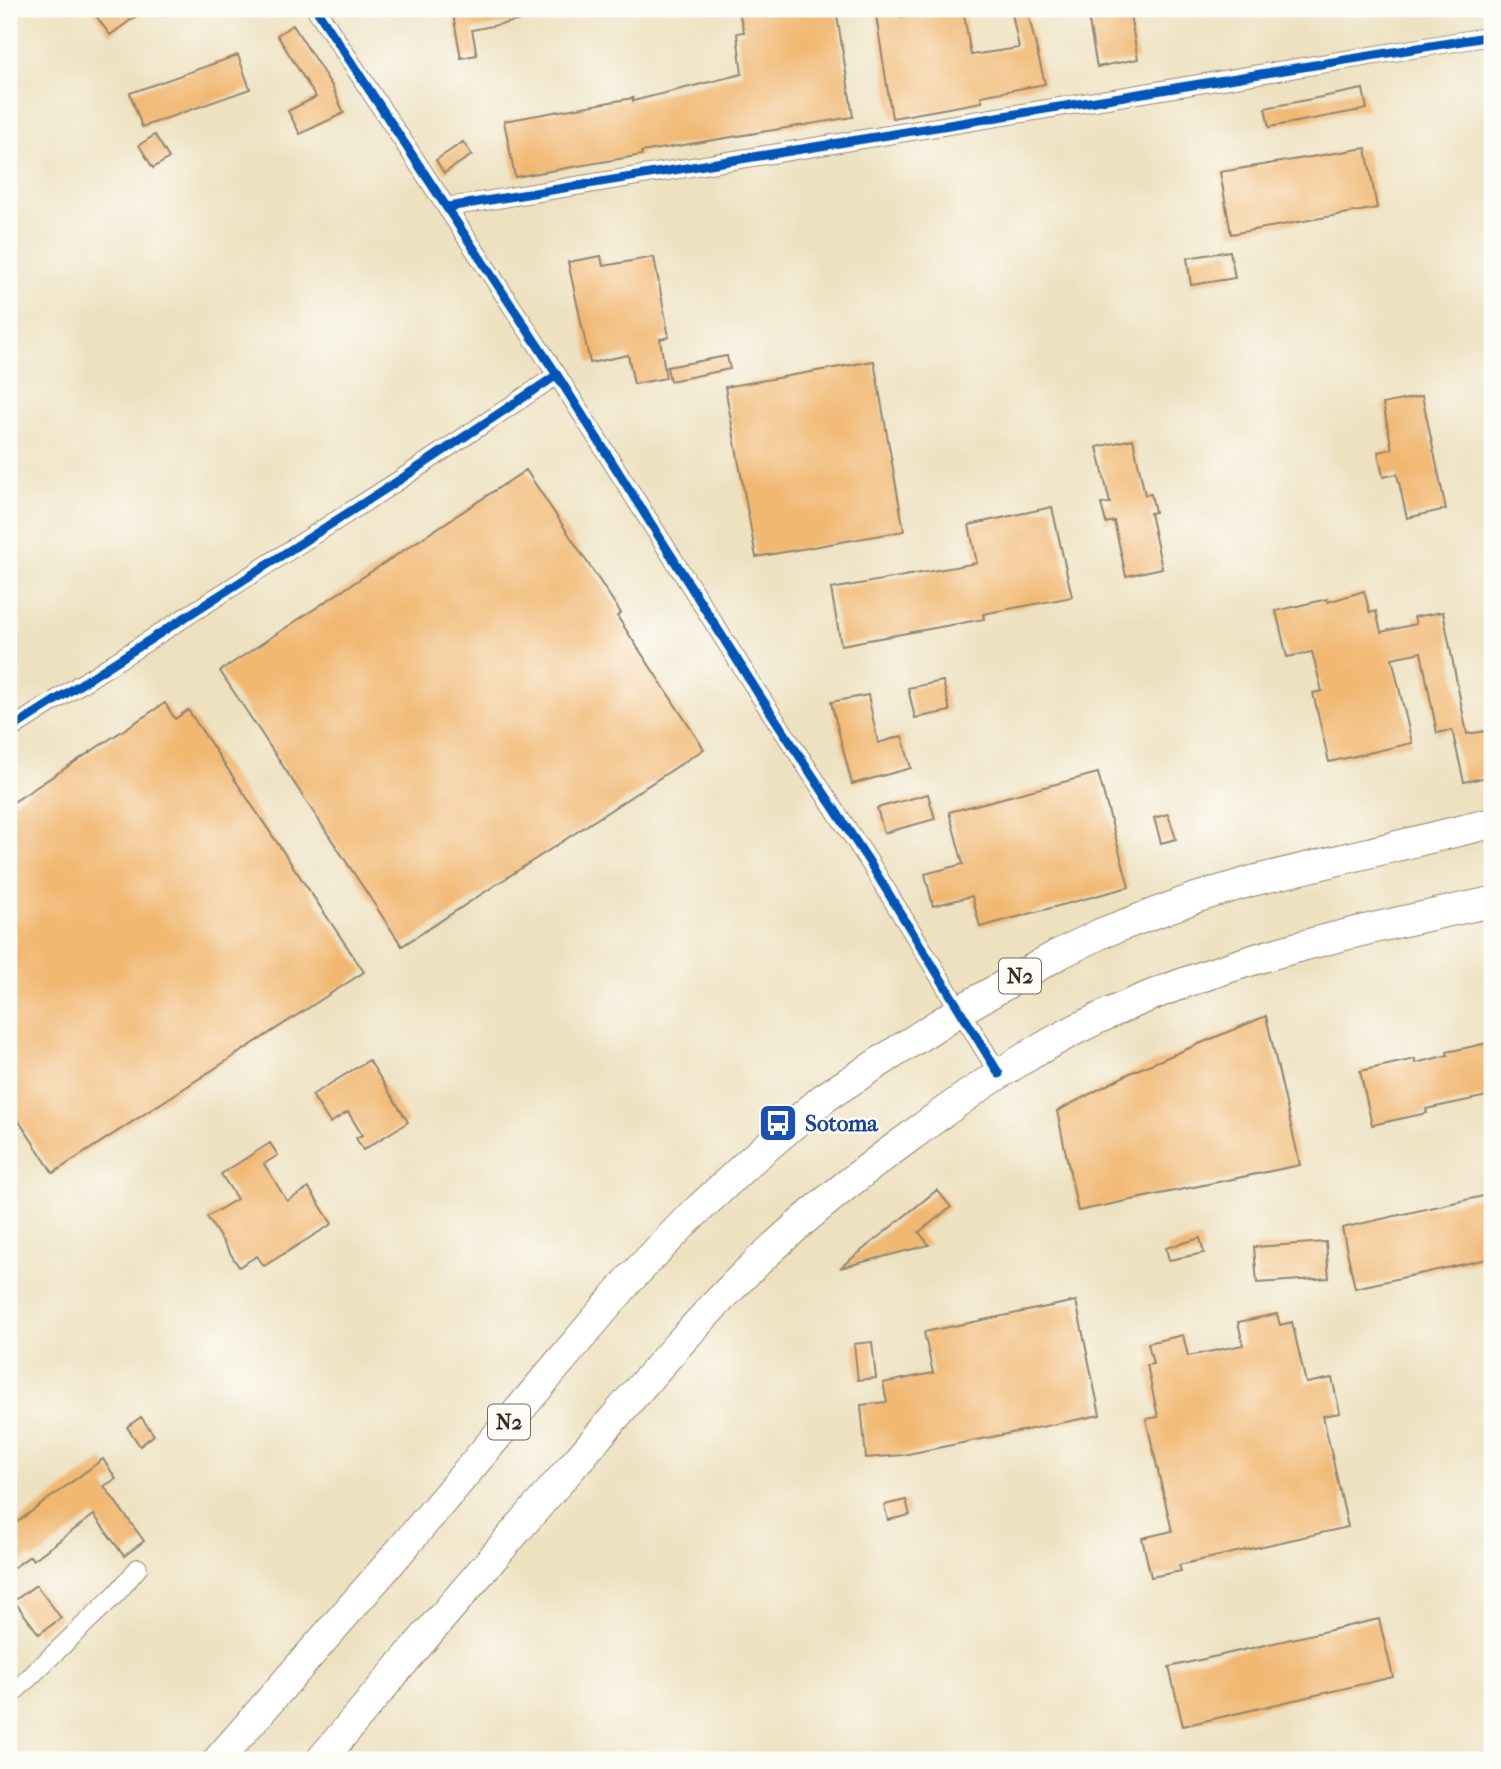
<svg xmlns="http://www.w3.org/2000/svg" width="1501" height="1769" font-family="'IM FELL French Canon',serif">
	<rect width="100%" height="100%" fill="#fdfcf7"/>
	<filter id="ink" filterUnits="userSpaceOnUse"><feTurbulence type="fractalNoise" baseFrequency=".0143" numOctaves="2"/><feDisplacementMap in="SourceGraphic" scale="14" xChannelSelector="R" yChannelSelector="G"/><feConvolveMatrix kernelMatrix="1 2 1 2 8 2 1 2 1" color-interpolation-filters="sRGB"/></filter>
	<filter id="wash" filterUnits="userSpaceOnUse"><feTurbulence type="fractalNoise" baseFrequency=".00686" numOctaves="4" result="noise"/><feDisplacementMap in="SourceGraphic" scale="28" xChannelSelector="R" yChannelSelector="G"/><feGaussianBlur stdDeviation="1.57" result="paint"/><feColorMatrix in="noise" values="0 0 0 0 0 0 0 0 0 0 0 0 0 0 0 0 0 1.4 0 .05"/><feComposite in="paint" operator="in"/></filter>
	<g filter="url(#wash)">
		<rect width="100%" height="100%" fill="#ede1c0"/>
		<g id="blocks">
			<!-- building -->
			<path fill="#f1b872" d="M91,9h55l-36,26z
				M452,9h94l1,6 -75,15 5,25 -16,3z
				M738,9h98l17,108 -212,35 1,3 -127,22 -11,-56 129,-23v3l109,-27 -5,-41 7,-1z
				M875,9h25l1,8 62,-8 8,46 48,-7 -8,-39h16l18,75 -64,12 1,6 -90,16z
				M1099,9h30l9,50 -41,8 -10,-56z
				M293,25l39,61 12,27 -44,21 -12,-23 28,-14 -39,-62z
				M238,55l12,34 -108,38 -12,-34z
				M1363,89l4,20 -98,18 -4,-19z
				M155,135l14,23 -16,10 -14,-23z
				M463,142l9,13 -28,18 -8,-13z
				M1366,148l11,60 -146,26 -11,-62z
				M1230,251l5,27 -44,7 -4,-27z
				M601,256l2,10 51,-9 15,80 -9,2 6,39 -32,6 -6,-29 -38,8 -22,-101z
				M727,356l3,13 -60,12 -3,-14z
				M874,361l30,170 -148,26 -31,-170z
				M1422,396l24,113 -39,9 -10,-44 -14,3 -5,-25 14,-3 -9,-45z
				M1133,439l12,56 6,-1 4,18 -5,1 12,55 -36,8 -12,-55 -8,2 -5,-19 9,-1 -13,-56z
				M526,470l95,143 -4,3 87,133 -302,197 -182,-275z
				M1052,507l20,90 -89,17 1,5 -143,26 -10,-56 146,-26 -8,-38z
				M1364,591l6,22 6,-2 5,21 35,-8 -2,-7 29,-5 24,122 25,-4v46l-28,6 -12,-52 -15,3 -16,-81 -29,6 20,85 -83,19 -16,-69 9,-2 -10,-39 -25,5 -11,-46 51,-12 1,3z
				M943,681l7,30 -35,7 -7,-30z
				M868,695l10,48 24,-7 9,32 -59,16 -21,-82z
				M165,703l10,16 13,-9 176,262 -311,201 -44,-67v-301z
				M1098,773l31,114 -149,40 -8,-31 -39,10 -8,-32 38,-10 -14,-52z
				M928,794l7,25 -51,14 -7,-25z
				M1168,814l8,25 -15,4 -7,-25z
				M1266,1016l34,149 -222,46 -21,-100 75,-39z
				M1492,1042v53l-66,14 1,4 -55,12 -12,-54 55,-12v4l13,-3 20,-5 -1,-3z
				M369,1060l39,62 -45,28 -7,-12 6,-3 -14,-23 -18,11 -18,-28z
				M270,1143l8,12 -14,9 23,37 22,-13 23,36 -68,42 -7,-10 -18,11 -32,-50 30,-18 -16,-25z
				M937,1190l14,17 -32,25 10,13 -89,23z
				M1492,1194v64l-137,30 -13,-60z
				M1200,1238l4,15 -35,7 -3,-12z
				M1326,1242l3,36 -72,5 -3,-36z
				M1076,1301l24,114 -197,40 -37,3 -5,-53 26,-3 -4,-19 50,-10 -9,-41z
				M1277,1314l3,11 12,-3 14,61 26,-5 8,35 -17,3 25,111 -169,38 2,6 -30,6 -9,-39 30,-7 -26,-112 12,-2 -11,-52 6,-1 -5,-21 35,-8 5,21 55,-11 -5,-23z
				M872,1342l4,36 -18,2 -4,-36z
				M141,1417l13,18 -14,11 -13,-19z
				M103,1459l13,20 -12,7 40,55 -20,15 -30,-41 -61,45 -3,-4 -21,15v-43z
				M906,1500l4,15 -22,5 -4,-15z
				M36,1585l25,33 -22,16 -25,-33z
				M1379,1619l14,58 -210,49 -14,-59z"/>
		</g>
	</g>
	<g filter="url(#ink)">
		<use href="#blocks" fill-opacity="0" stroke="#94866f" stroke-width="2"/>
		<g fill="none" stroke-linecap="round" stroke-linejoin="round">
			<!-- minor casing -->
			<g stroke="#94866f" stroke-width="20">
				<path id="minor" d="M316,9l241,366 201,318 110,167 131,214
					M448,207l1044,-171
					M9,730l392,-251 156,-104
					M9,1697l108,-104 21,-25"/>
			</g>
			<!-- trunk casing -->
			<g stroke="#94866f" stroke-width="32">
				<path id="trunk" d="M218,1760l171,-196 240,-284 57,-59 62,-58 76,-65 135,-87 98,-56 45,-22 93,-35 57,-17 240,-58
					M321,1760c82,-98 165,-195 249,-291 56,-64 110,-130 170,-190 52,-52 108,-97 167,-140 60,-45 122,-88 190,-120 125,-59 261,-89 395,-117"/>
			</g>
			<!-- minor -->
			<use href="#minor" stroke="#fff" stroke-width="18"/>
			<!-- trunk -->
			<use href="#trunk" stroke="#fff" stroke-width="30"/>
			<!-- cycleway casing -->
			<g stroke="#fdfcf7" stroke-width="13">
				<path id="cycleway" d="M316,9l241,366 201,318 110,167 131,214
					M448,207l1044,-171
					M9,730l392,-251 156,-104"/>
			</g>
			<!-- cycleway -->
			<use href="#cycleway" stroke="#0057b8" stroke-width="9"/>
		</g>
	</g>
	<!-- icons -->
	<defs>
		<g id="bus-square" transform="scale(2.0125)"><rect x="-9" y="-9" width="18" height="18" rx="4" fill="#1a4fb4" stroke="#fdfcf7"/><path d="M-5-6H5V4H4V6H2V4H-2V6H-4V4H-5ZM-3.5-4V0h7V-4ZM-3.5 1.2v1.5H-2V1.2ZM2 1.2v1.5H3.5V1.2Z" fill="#fff"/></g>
	</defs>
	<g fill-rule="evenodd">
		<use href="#bus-square" x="778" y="1123"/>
	</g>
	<g text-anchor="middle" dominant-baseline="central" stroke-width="5" stroke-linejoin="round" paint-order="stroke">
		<!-- shield labels -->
		<g fill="#fdfcf7" stroke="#75695f" stroke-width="2">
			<rect x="999" y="958.5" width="42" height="35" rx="5"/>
			<rect x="488" y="1404.5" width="42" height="35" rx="5"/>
		</g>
		<g font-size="21" font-weight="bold" fill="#3b2a1e">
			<text x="1020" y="976">N2</text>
			<text x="509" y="1422">N2</text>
		</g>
		<!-- transit labels -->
		<g font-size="23" font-weight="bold" fill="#164399" stroke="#fdfcf7" text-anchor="start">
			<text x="805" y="1123">Sotoma</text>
		</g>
	</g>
	<!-- margin -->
	<rect width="1501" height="1769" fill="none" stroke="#fdfcf7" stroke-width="35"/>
</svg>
